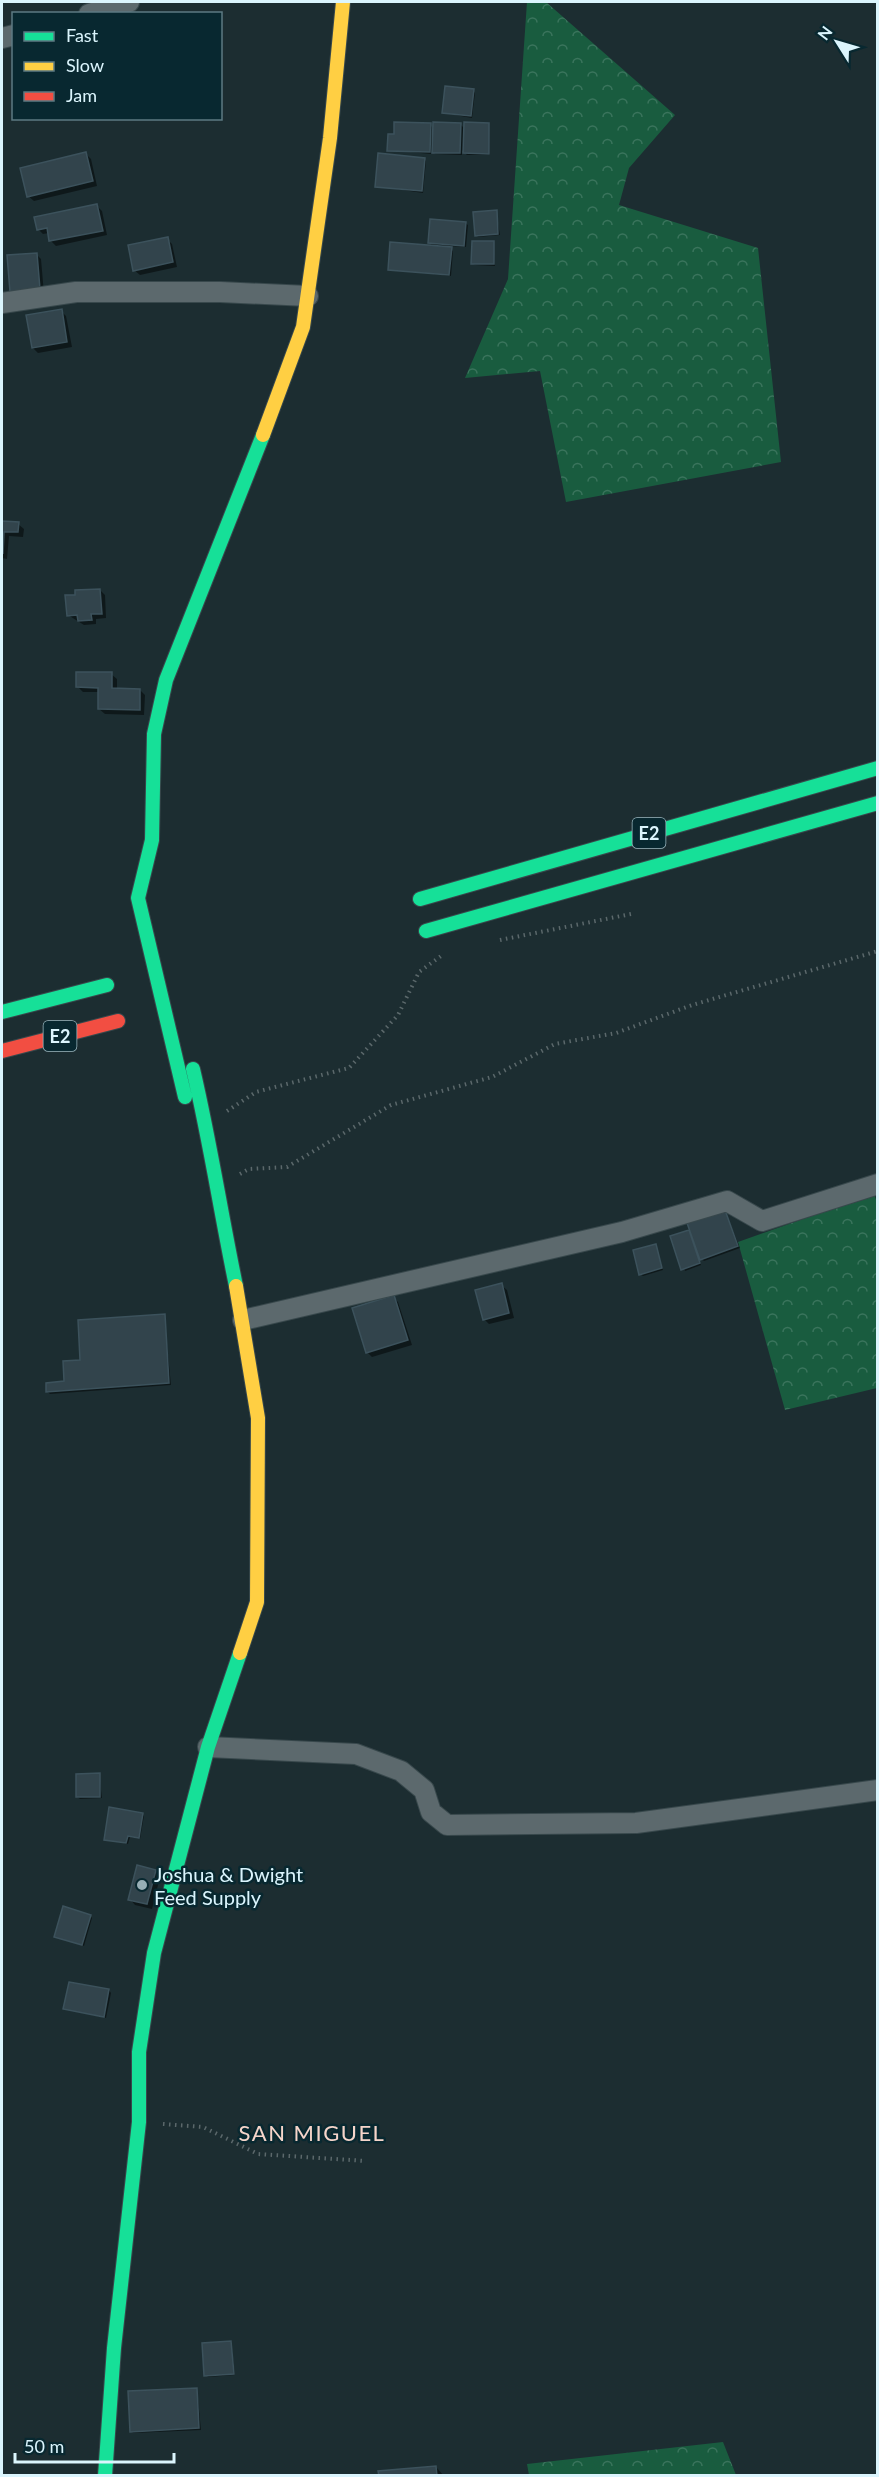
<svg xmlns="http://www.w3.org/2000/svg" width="879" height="2477" font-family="Lato,sans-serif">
	<defs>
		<pattern id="forest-crowns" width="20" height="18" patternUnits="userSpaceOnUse" patternTransform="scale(1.5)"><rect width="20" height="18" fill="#195c3f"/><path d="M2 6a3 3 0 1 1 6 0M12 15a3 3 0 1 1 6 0" fill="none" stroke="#3a745c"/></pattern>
	</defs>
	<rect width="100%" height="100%" fill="#1c2d31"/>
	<!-- forest -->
	<path fill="url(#forest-crowns)" d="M527,2h19l129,113 -46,53 -10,37 139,43 23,214 -215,40 -26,-131 -75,7 43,-99z
		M874,1194l4,11 -1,183 -92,22 -47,-168z
		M723,2442l13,33h-207l-2,-11z"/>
	<!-- shadow -->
	<path fill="#0007" d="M473,90l2,3 -3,25 -28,-5z
		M489,124l1,31h-23l-5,-5v5l-27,-1 -3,-4 -1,4 -42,-4 41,-25 4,4 27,-4 5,5z
		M86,154l5,5 6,27 -63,15 -6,-5z
		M424,159l2,2 -3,32 -47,-7z
		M97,206l5,5 5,24 -51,11 -5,-5 -2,-8 -6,1 -5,-5z
		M496,212l4,23 -22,2 -2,-2z
		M465,223l3,2 -2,22 -18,-1 5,5 -2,25 -61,-7 44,-21 -5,-6z
		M167,239l5,5 5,23 -37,8 -6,-5z
		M493,243l2,23 -20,-1 -3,-2z
		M36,254l5,5 3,35 -27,2z
		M61,311l5,5 6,31 -34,6 -5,-5z
		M2,523l16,1 6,5 -1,8 -14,-1 -2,23 -5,-1z
		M100,590l5,5 1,23 -10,1v5l-12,1 -16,-10z
		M111,674l6,5v11h23l5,5 -1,20 -39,-1 -6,-5 1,-17h-17l-5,-5z
		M725,1211l15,37 -36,13 -6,-6 3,10 -16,6 -14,-34 21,-7z
		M656,1245l7,25 -20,6 -3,-2z
		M501,1285l6,5 7,28 -25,6 -5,-5z
		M393,1297l5,5 14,43 -40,12 -5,-5z
		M164,1315l7,70 -121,9 -3,-3 19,-8 16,-22z
		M99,1774l3,24 -22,1 -3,-2z
		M142,1814l2,2 -4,23 -10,-2 -2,7 -22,-5z
		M155,1871l5,6 -8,32 -17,-4 -5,-6z
		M90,1916l2,2 -8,28 -29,-10z
		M109,1990l2,3 -5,25 -41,-9z
		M231,2342l4,33 -27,2 -2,-2z
		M197,2389l4,41 -68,3 -2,-2z
		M436,2467l8,9h-64z"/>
	<!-- building -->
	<path fill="#32444c" stroke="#3c525c" stroke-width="1.5" d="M445,86l29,3 -3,27 -29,-3z
		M394,122l37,1 -1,29 -43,-1 1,-17h6z
		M433,122l28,1 -1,30h-28z
		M464,122l25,1v31l-26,-1z
		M86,152l7,29 -66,16 -7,-29z
		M378,153l47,5 -3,33 -47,-4z
		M97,204l6,27 -54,10 -2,-13 -10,2 -3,-13z
		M497,210l1,24 -23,2 -2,-24z
		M430,219l36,3 -2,24 -36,-3z
		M168,237l5,25 -40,9 -5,-26z
		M472,241h22v23h-23z
		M390,242l62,5 -3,28 -61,-5z
		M37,253l3,36 -30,3 -3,-37z
		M62,309l5,33 -35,6 -6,-33z
		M2,521l17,1 -1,10h-14l-1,22z
		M100,589l2,25h-11l1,6 -14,1 -1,-6 -10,1 -2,-21h10v-5z
		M76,672h36v16l28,1v21l-42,-1v-21l-22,-1z
		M725,1210l13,36 -38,14 -13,-37z
		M689,1230l11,33 -19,7 -11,-34z
		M656,1244l6,24 -23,7 -6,-25z
		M502,1283l7,30 -26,7 -8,-30z
		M394,1295l14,45 -42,13 -14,-45z
		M165,1314l4,69 -123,9v-9l18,-2 -1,-20 17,-1 -2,-40z
		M100,1773v24h-24v-23z
		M109,1807l34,6 -4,25 -11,-2 -2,7 -22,-3z
		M137,1865l19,5 -9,34 -19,-4z
		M63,1906l28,9 -9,30 -28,-8z
		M69,1982l40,7 -5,28 -41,-8z
		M231,2341l3,33 -30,2 -2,-33z
		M197,2388l2,40 -69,4 -2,-41z
		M436,2466l1,10h-58l-1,-5z"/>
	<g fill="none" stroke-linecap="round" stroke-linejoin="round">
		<!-- street casing -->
		<g stroke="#38484c" stroke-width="22">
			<path id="street" d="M89,14l40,-12
				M2,38l12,-3
				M2,303l74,-11h144l88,4
				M243,1320l379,-88 105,-31 35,20 116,-37
				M208,1747l148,7 45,17 23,19 7,22 16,13 189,-2 242,-33"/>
		</g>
		<!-- fast casing -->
		<g stroke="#38484c" stroke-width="16">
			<path id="fast" d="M420,899l458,-131
				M426,931l452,-128
				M2,1012l105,-27
				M193,1069c17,72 28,145 43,217
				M185,1097l-47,-199 14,-58 2,-106 12,-54 97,-245
				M105,2476l9,-128 25,-226v-70l15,-99 54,-206 32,-94"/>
		</g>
		<!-- slow casing -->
		<g stroke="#38484c" stroke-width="16">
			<path id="slow" d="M263,435l40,-108 27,-189 13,-136
				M236,1286l22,132 -1,184 -17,51"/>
		</g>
		<!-- jam casing -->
		<g stroke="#38484c" stroke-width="16">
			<path id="jam" d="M2,1051l116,-30"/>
		</g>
		<!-- path -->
		<path stroke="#5b686b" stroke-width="4" stroke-dasharray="1.5 4.5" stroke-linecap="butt" d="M500,940l131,-26
			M227,1111l29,-19 93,-24 49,-53 21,-43 22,-16
			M240,1174l9,-5 38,-2 104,-62 101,-28 63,-33 61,-11 76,-28 186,-54
			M163,2124l40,3 55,27 108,7"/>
		<!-- street -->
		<use href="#street" stroke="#5c696d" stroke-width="20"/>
		<!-- fast -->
		<use href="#fast" stroke="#16e098" stroke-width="14"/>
		<!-- slow -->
		<use href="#slow" stroke="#ffcf43" stroke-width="14"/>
		<!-- jam -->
		<use href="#jam" stroke="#f24e42" stroke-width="14"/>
	</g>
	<!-- markers -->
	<circle fill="#98afb6" stroke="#082830" stroke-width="2" cx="142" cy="1885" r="6"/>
	<g text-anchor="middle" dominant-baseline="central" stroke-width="5" stroke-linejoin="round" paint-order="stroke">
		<!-- shield labels -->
		<g fill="#082830" stroke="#9cb8c0" stroke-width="1.5">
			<rect x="632.5" y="818" width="33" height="30" rx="4.5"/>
			<rect x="43.5" y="1021" width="33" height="30" rx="4.5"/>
		</g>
		<g font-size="18" font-weight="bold" fill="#dbf5fd">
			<text x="649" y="833">E2</text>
			<text x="60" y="1036">E2</text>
		</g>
		<!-- poi labels -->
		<g font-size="20" fill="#dbf5fd" stroke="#082830" text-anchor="start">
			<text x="154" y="1874">Joshua &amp; Dwight<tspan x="154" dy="23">Feed Supply</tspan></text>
		</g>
		<!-- quarter labels -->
		<g font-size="22" letter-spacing="1.5" fill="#f6d5ca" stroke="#082830">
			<text x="312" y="2132">SAN MIGUEL</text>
		</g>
	</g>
	<!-- border -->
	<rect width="879" height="2477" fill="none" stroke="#dbf5fd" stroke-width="6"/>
	<!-- legend -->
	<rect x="12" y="12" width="210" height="108" fill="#082830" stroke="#5c7a82" stroke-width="1.5"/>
	<rect x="24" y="32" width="30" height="9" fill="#16e098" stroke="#5c7a82" stroke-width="1.5"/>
	<text x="66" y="42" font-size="18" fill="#dbf5fd">Fast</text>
	<rect x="24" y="62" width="30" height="9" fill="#ffcf43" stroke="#5c7a82" stroke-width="1.5"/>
	<text x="66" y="72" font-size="18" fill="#dbf5fd">Slow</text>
	<rect x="24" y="92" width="30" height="9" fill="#f24e42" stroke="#5c7a82" stroke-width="1.5"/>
	<text x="66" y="102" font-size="18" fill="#dbf5fd">Jam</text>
	<!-- north arrow -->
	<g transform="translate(837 42) rotate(307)" stroke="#082830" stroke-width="4.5" paint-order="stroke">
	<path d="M0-4.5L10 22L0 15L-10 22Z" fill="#dbf5fd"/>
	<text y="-9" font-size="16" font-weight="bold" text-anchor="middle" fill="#dbf5fd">N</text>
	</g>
	<!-- scale -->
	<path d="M15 2453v9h159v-9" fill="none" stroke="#dbf5fd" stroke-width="3"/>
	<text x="24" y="2453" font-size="18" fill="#dbf5fd" stroke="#082830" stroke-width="4.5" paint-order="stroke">50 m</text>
</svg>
